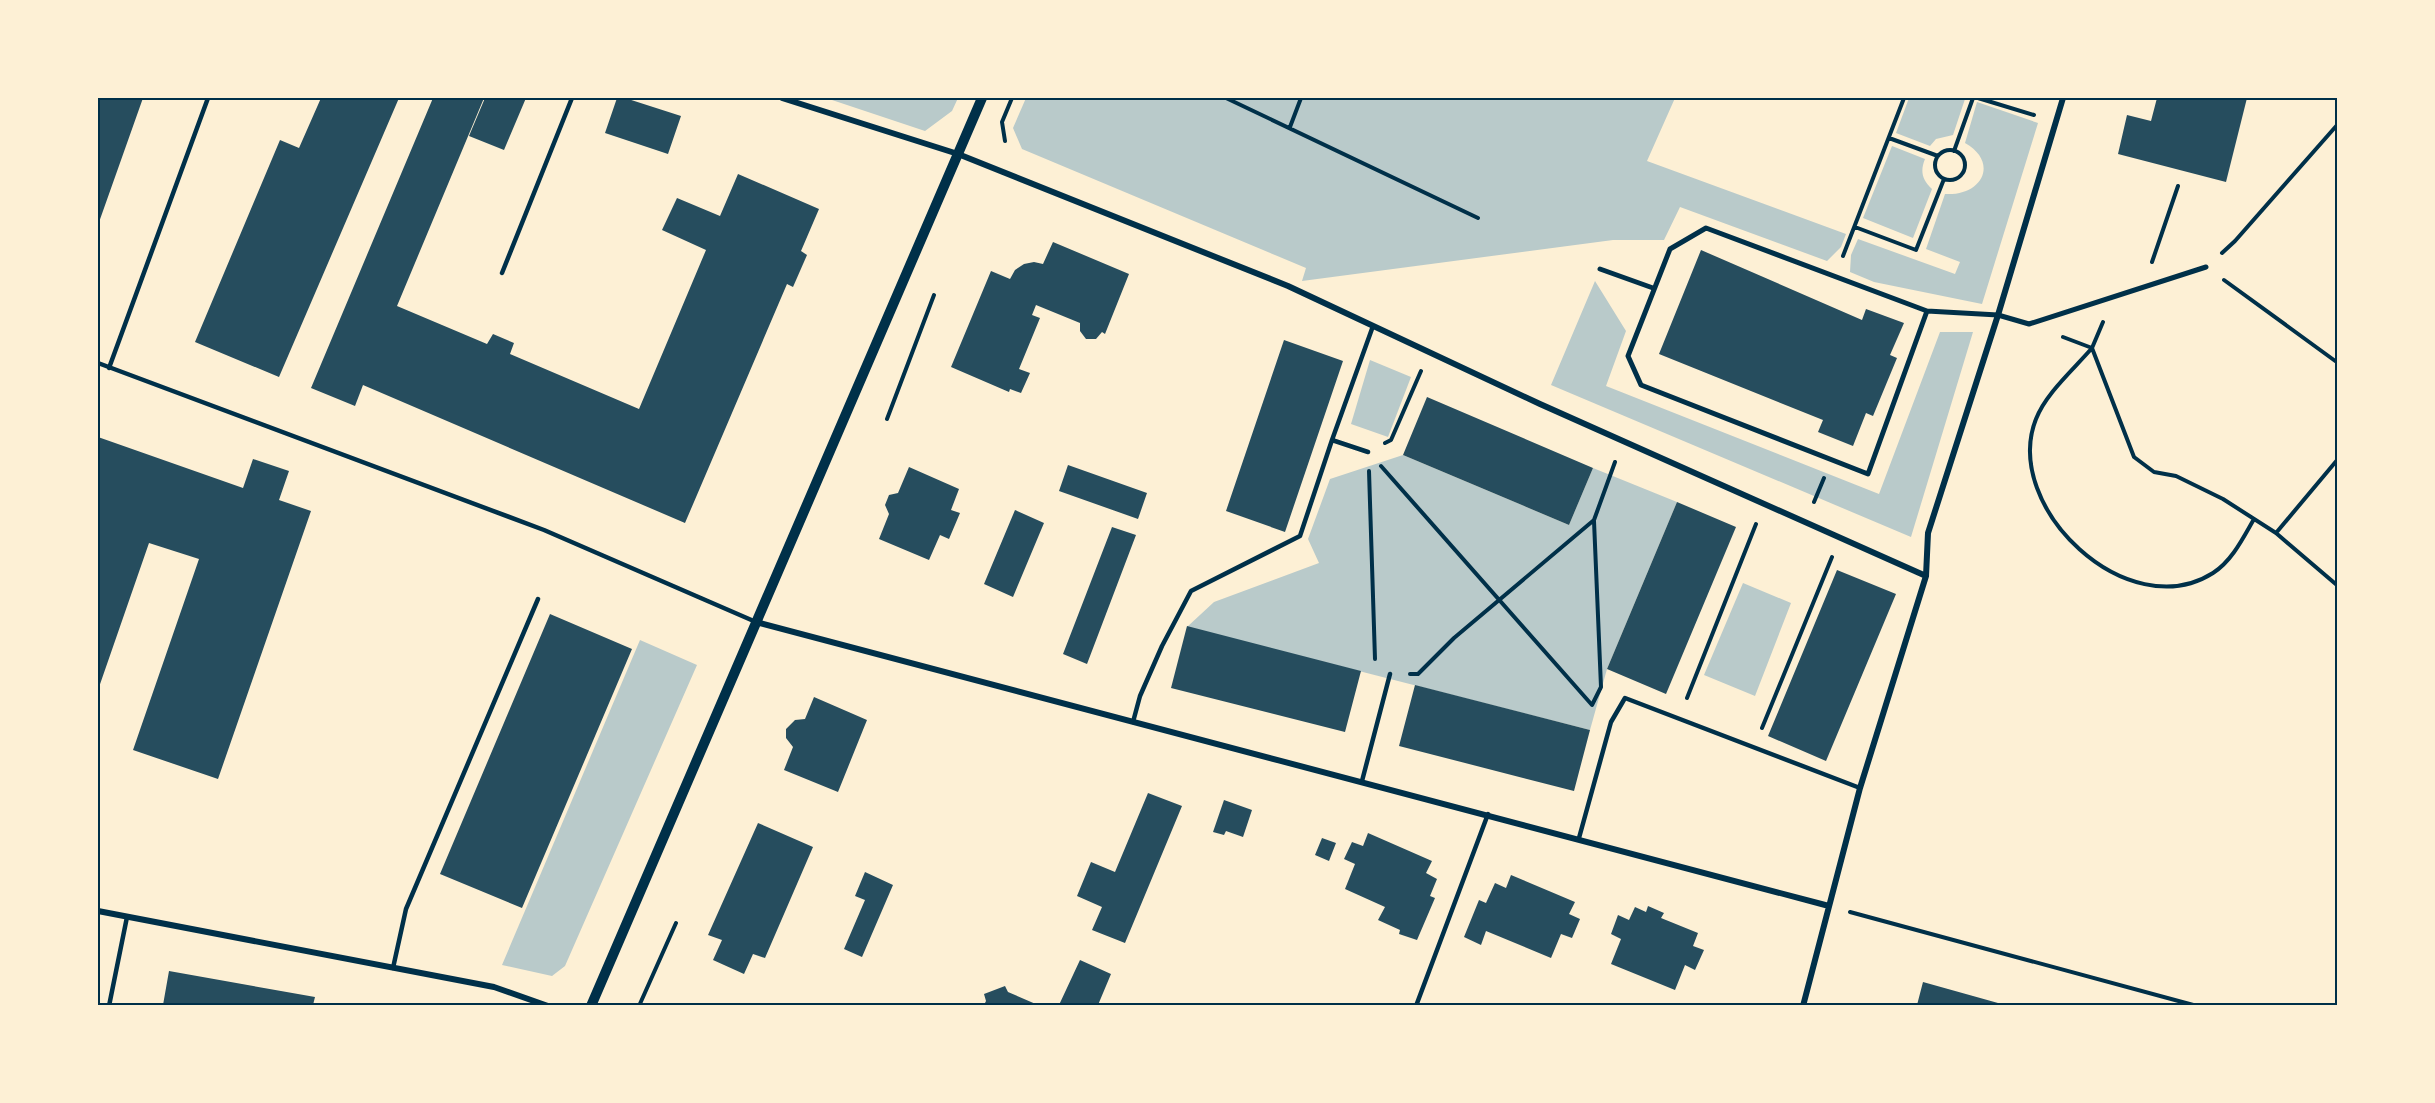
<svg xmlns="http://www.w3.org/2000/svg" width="2435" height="1103" font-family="'PT Sans',sans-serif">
	<rect width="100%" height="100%" fill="#fdf0d5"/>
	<!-- green -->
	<path fill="#b9caca" d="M826,98h132l-6,13 -27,20z
		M1026,98h649l-28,63 199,73 -5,13 -14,14 -147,-54 -16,33h-51l-311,41 4,-13 -284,-119 -9,-21z
		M1909,98l56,1 -12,36 -17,4 -6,7 -34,-13z
		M1977,102l61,21 -56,181 -108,-22 -24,-10 1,-17 7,-16 97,35 5,-12 -34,-13 19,-55c38,2 54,-32 20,-51z
		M1892,146l33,13c-5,12 -3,21 7,30l-19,49 -50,-20z
		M1595,281l31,50 -20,55 273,108 61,-162h33l-62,205 -360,-152z
		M1370,360l41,17 -23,60 -37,-13z
		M1403,455l166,70 24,-57 84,34 -70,167 -17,61 -403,-103 27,-25 105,-39 -11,-24 22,-60z
		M1743,583l48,20 -36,93 -51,-21z
		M640,640l57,25 -132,301 -13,10 -50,-11z"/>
	<!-- building -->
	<path fill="#264d5e" d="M98,98h45l-45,127z
		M321,98h78l-120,279 -84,-35 85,-202 19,8z
		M433,98h51l-87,208 90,38 6,-10 21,9 -4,11 129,55 67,-159 -44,-20 15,-32 43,18 18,-42 81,35 -18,42 6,4 -14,32 -6,-3 -102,239 -322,-138 -8,21 -44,-18z
		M485,98h41l-22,52 -35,-14z
		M617,98h8l56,18 -13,38 -63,-21z
		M2157,98h90l-21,84 -108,-28 9,-39 24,6z
		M1053,242l76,32 -24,60 -3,-2 -6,7h-10l-6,-8v-8l-44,-18 -4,10 8,3 -21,51 11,4 -9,20 -11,-4 -1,3 -58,-25 40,-96 19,8 5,-9 9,-6 10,-2 9,2z
		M1701,250l161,70 4,-11 38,14 -14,32 7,3 -24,58 -7,-3 -13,33 -35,-14 5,-12 -164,-66z
		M1284,340l59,21 -58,171 -59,-21z
		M1427,397l166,71 -24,57 -166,-70z
		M98,437l145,51 10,-29 36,12 -10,29 32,11 -93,268 -85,-29 66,-191 -50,-16 -51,147z
		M1068,465l79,28 -9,26 -79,-28z
		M909,467l50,22 -8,21 9,3 -11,26 -9,-4 -11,25 -50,-21 10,-25 -4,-9 4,-10 9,-2z
		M1677,502l59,25 -70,167 -59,-25z
		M1015,510l29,13 -31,74 -29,-13z
		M1112,527l24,8 -49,129 -24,-10z
		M1837,570l59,24 -70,167 -58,-25z
		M550,614l82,35 -110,259 -82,-34z
		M1187,626l174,45 -16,61 -174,-44z
		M1415,685l175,45 -16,61 -175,-45z
		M814,697l53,23 -29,72 -54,-22 9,-23 -7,-9v-9l9,-9 10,-1z
		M1148,793l34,13 -57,137 -33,-13 10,-23 -25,-11 14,-34 24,10z
		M1224,800l28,10 -9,27 -17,-6 -2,4 -11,-3z
		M758,823l55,24 -48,111 -12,-4 -9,20 -31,-14 9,-20 -14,-5z
		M1368,833l64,28 -6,12 11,6 -7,17 5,2 -18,42 -18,-6 1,-4 -22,-10 7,-13 -40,-18 10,-25 -11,-5 8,-17 11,4z
		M1322,838l14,5 -7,18 -14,-6z
		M865,872l28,13 -31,72 -18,-8 21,-49 -10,-4z
		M1511,875l64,27 -6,12 11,5 -8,19 -11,-4 -10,24 -65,-27 -5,14 -17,-8 15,-37 7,3 9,-20 11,5z
		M1648,906l16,7 -3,5 37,15 -5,13 11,4 -9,20 -10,-5 -10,25 -64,-26 10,-25 -10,-5 7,-19 11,5 6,-13 11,5z
		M1080,960l31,14 -13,31h-39z
		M169,971l146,26 -2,8h-150z
		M1923,982l75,21 -1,2h-80z
		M1005,986l3,6 30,13h-54l2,-4 -2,-7z"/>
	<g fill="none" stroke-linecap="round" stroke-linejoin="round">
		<!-- path -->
		<path stroke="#003049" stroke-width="4" d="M1226,98l252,120
			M1978,98l56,17
			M1290,127l11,-29
			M1889,138l49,18
			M1005,141l-3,-19 10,-24
			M1935 165a15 15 0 1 1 30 0a15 15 0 1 1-30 0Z
			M1954,151l19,-53
			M1855,227l61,23 28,-71
			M2222,253l13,-12 103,-117
			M1843,256l61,-158
			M2152,262l26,-76
			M2224,280l114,83
			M2103,322l-11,26 42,109 20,15 22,4 47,23 53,34 62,53
			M2063,337l29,11c-18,21 -46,45 -56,71 -35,88 92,208 177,154 19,-12 30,-35 41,-54
			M887,419l47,-124
			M1385,443l6,-3 30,-69
			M1381,466l211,239 9,-18 -7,-166
			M1369,471l6,188
			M1814,502l10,-24
			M2276,533l62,-74
			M1410,674h8l36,-36 140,-118 21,-58
			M1687,698l69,-174
			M1762,728l70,-171
			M1850,912l347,94
			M639,1006l37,-83"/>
		<!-- service -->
		<path stroke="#003049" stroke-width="4.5" d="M502,273l70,-175
			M98,363l446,167 212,92
			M109,368l99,-270
			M1332,440l41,-114
			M1133,722l7,-26 22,-50 29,-55 109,-55 32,-96 36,12
			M1362,781l28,-107
			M1579,838l32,-116 14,-24 235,90
			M393,968l13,-59 132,-310
			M109,1006l18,-89
			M1416,1006l72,-192"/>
		<!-- pedestrian -->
		<path stroke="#003049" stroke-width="5" d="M1706,228l221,83 -59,163 -227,-89 -13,-29 42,-107z
			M1600,269l53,19
			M1927,311l71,4 31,9 177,-57"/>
		<!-- minor -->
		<path stroke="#003049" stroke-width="6" d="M782,98l176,56 330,132 252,118 386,172
			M756,622l1073,284
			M98,911l396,76 54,19
			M1803,1006l57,-218 66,-212 2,-43 70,-218 65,-217"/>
		<!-- tertiary -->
		<path stroke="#003049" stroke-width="10" d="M591,1006l391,-908"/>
	</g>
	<!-- border -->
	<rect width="2435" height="1103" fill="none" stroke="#fdf0d5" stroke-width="198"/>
	<rect x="99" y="99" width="2237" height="905" fill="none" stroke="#003049" stroke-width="2"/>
</svg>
